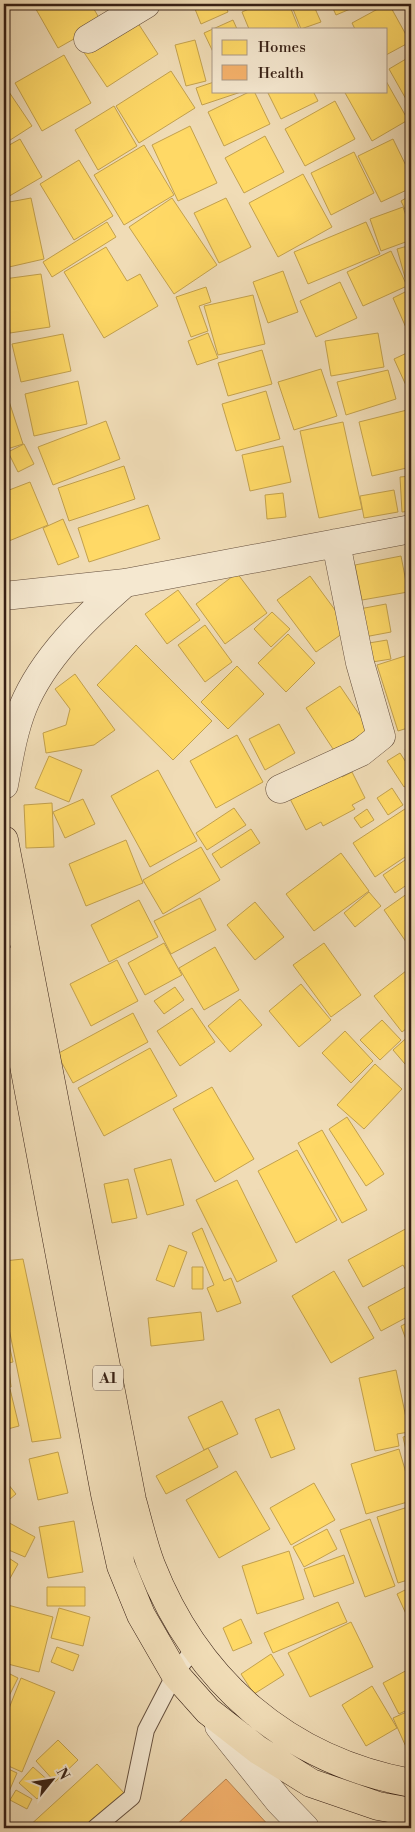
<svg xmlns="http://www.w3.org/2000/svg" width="415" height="1832" font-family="'Libre Bodoni',serif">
	<rect width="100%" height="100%" fill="#f0dcb6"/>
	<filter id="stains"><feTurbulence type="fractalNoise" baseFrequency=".004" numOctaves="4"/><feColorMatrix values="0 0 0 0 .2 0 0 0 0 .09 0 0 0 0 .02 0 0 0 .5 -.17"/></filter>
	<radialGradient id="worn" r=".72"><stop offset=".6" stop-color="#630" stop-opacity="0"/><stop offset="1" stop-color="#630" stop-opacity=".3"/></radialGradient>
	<!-- homes -->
	<path fill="#ffd966" stroke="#c3a14d" d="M33,4h58l11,19 -44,25z
		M193,4h32l3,8 -27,12z
		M260,4h29l10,25h-50l-7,-17z
		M291,4h22l8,18 -20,7z
		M331,4h31l-26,11z
		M387,4h2l21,38 -24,13v-26h-31l-3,-6z
		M134,17l24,37 -51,33 -24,-36z
		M233,20l4,9h-23v25l-10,-21z
		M195,40l11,41 -20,5 -11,-41z
		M64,55l27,48 -49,28 -27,-48z
		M411,56v52l-22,-39z
		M171,71l24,37 -56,35 -23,-37z
		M386,81l22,39 -36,21 -28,-50h42z
		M214,82v9h30l-42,14 -6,-17z
		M251,91h3l16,33 -46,22 -16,-34z
		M267,91h46l5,10 -37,18z
		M9,92l23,34 -28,18v-49z
		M335,101l20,38 -50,27 -20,-37z
		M114,106l23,40 -39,24 -23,-40z
		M190,126l27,57 -39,18 -26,-56z
		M265,136l19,36 -40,21 -19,-35z
		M20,139l22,38 -36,21 -2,-5v-45z
		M393,139l18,37v12l-30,14 -23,-46z
		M144,145l30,50 -50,30 -30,-50z
		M354,152l20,41 -43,22 -20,-42z
		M79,160l34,56 -39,24 -34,-56z
		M303,174l29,53 -54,30 -29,-54z
		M411,195v27l-10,-21z
		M31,198l13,61 -35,8 -5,-24v-40z
		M172,198l45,67 -43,29 -45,-67z
		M226,198l25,49 -32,16 -25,-50z
		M403,207l8,23v10l-30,11 -11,-32z
		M107,222l9,15 -64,40 -9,-15z
		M366,222l14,32 -72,30 -14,-32z
		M411,245v35l-5,1 -9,-32z
		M106,247l21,34 13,-7 18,32 -54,32 -40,-66z
		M391,251l16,35 -44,20 -16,-34z
		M283,271l15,41 -30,11 -15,-41z
		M41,274l9,53 -40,6 -6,-54z
		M340,282l17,36 -41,19 -16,-36z
		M206,287l5,15 -12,4 9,25 -17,6 -15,-40z
		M411,289v50l-18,-41z
		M253,295l12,49 -47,11 -14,-49z
		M208,333l10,25 -21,7 -9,-24z
		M378,333l6,34 -53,9 -6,-35z
		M63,334l8,37 -50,11 -9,-38z
		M262,350l10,34 -44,12 -10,-33z
		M411,351v40l-2,1 -15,-33z
		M321,369l16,47 -43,14 -16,-48z
		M388,370l8,29 -50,16 -9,-33z
		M78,381l9,43 -53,12 -9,-42z
		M4,386l19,58 -19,6z
		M266,391l14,48 -44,12 -14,-47z
		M411,409v58l-39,9 -13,-54z
		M106,421l14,38 -67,26 -15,-38z
		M343,422l19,87 -43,9 -19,-87z
		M24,444l10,20 -16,8 -10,-20z
		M283,446l8,36 -41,9 -8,-36z
		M124,466l11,33 -66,22 -11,-33z
		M411,476v35l-9,1 -2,-35z
		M30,482l18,43 -44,18v-51z
		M394,490l4,22 -34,6 -4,-22z
		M283,493l3,24 -19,2 -2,-24z
		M148,505l12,34 -71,23 -11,-34z
		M63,519l16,38 -21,8 -15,-37z
		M401,556l7,36 -46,8 -7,-35z
		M237,573l30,40 -42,31 -29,-40z
		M310,576l39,53 -33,23 -39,-52z
		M178,590l22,30 -33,24 -22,-30z
		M386,604l5,28 -32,6 -5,-28z
		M272,612l18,17 -19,18 -17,-18z
		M205,625l27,37 -27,20 -27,-37z
		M288,634l27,29 -29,29 -28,-29z
		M387,640l4,19 -25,4 -3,-19z
		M136,645l76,76 -39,39 -76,-75z
		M411,654v73l-13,4 -21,-66z
		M237,666l27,28 -36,35 -27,-27z
		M75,674l40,56 -21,15 -48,8 -3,-20 23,-8 4,-16 -15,-20z
		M340,686l29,43 -34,23 -29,-44z
		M279,724l16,29 -30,17 -16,-31z
		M237,735l26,47 -47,26 -26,-47z
		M411,745v15l-6,-11z
		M400,753l11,17v12l-7,5 -17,-26z
		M49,756l33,14 -13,32 -34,-14z
		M158,770l39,71 -47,26 -39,-71z
		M339,771l3,6 10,-5 13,26 -13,7 3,4 -32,17 -2,-4 -15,8 -19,-37z
		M392,788l11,17 -15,10 -11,-17z
		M83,799l12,25 -30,14 -12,-26z
		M52,803l2,44 -28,1 -2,-43z
		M411,805v48l-36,24 -22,-34z
		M234,808l12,17 -39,25 -11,-17z
		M367,809l7,11 -13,8 -7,-10z
		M251,829l9,14 -39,25 -9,-14z
		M126,840l17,43 -57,23 -17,-42z
		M201,847l19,33 -57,34 -20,-34z
		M341,853l28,38 -55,40 -28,-37z
		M411,856v26l-16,11 -12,-18z
		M411,891v58l-27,-39z
		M369,892l12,14 -26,21 -11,-14z
		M200,898l16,32 -45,24 -17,-33z
		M139,900l19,37 -49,25 -18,-37z
		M255,902l29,35 -29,23 -28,-35z
		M164,943l18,32 -37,20 -17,-32z
		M324,943l37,52 -30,22 -38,-52z
		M215,947l24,43 -35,20 -25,-42z
		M117,960l21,41 -47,25 -21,-42z
		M411,967v58l-9,7 -28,-36z
		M301,984l30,36 -32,27 -30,-36z
		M175,987l9,13 -20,14 -10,-13z
		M240,999l22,26 -32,27 -22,-26z
		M192,1008l23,34 -35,24 -23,-35z
		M133,1013l15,29 -75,41 -16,-29z
		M382,1020l19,20 -21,20 -20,-20z
		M345,1031l28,30 -22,22 -29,-30z
		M411,1034v37l-18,-21z
		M150,1048l27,48 -73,40 -26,-48z
		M375,1064l27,25 -38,40 -27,-24z
		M212,1087l42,72 -39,23 -42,-73z
		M347,1117l37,57 -18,12 -37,-57z
		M322,1130l45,80 -25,13 -44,-80z
		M297,1150l40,70 -41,23 -38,-72z
		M171,1159l13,46 -37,10 -13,-46z
		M128,1179l9,39 -25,5 -8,-39z
		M4,1180l5,18 -5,1z
		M237,1180l40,81 -40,21 -41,-82z
		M411,1226v54l-8,-15 -40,22 -15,-27z
		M202,1228l22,53 7,-3 10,25 -24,9 -10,-24 7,-3 -22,-52z
		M169,1245l18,7 -13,35 -18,-7z
		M23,1259l38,179 -29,4 -28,-138v-43z
		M192,1267h11v22h-11z
		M334,1271l40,67 -43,25 -39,-67z
		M411,1284v31l-30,16 -13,-24z
		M201,1312l3,28 -53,6 -3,-28z
		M411,1321v32l-10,-27z
		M9,1344l4,18 -9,2v-19z
		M4,1368h5l2,19 -7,1z
		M396,1370l13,62 -12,2 2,12 -24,5 -16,-73z
		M10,1389l9,37 -15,4v-40z
		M222,1401l16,33 -34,16 -16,-33z
		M279,1409l16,40 -24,9 -16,-39z
		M411,1435v37l-8,-35z
		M208,1448l10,19 -52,27 -10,-18z
		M399,1449l12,41v11l-45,13 -15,-50z
		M58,1452l10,41 -30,7 -9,-41z
		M236,1471l34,58 -51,29 -33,-58z
		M4,1479l12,15 -12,10z
		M314,1483l21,37 -44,25 -21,-37z
		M411,1506v73l-13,4 -21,-66z
		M370,1519l25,67 -30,11 -25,-67z
		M4,1520l31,17 -10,20 -21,-9z
		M74,1521l9,51 -35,6 -9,-51z
		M327,1529l10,20 -33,18 -11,-20z
		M289,1551l15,48 -47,15 -15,-48z
		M4,1555l14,9 -14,25z
		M344,1555l10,28 -40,14 -10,-28z
		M47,1587h38v19h-38z
		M411,1587v38l-14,-31z
		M338,1602l9,20 -74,31 -9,-20z
		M4,1604l49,13 -14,55 -35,-9z
		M59,1608l31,9 -7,29 -32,-8z
		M241,1619l11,24 -19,8 -10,-23z
		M351,1622l22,45 -63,30 -22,-44z
		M57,1647l22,8 -6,16 -22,-9z
		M271,1654l13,21 -30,19 -13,-20z
		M411,1668v40l-12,6 -16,-31z
		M4,1671l14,7 -14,28z
		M21,1678l34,14 -33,80 -18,-8v-43z
		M372,1686l25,42 -31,18 -24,-41z
		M411,1710v37l-4,2 -14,-31z
		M58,1740l20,20 -23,22 -19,-21z
		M97,1764l28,30 -38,34h-60z
		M4,1767l13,6 -13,30z
		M33,1767l18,16 -14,16 -18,-16z
		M16,1790l16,9 -5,10 -17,-9z"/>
	<!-- health -->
	<path fill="#f6b26b" stroke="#bc8651" d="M226,1779l45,49h-98z"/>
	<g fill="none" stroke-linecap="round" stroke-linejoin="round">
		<!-- lane casing -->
		<g stroke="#644e3c" stroke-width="18">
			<path id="lane" d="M95,1828l37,-31 14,-67 29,-56 20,-27"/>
		</g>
		<!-- street casing -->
		<g stroke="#644e3c" stroke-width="29">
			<path id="street" d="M88,39l58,-35
				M4,596l121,-13 286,-54
				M4,785c5,-26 9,-53 19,-78 20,-49 63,-90 102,-124
				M280,789l81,-37 20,-16 -21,-73 -24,-120
				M219,1726l60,75 26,27"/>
		</g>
		<!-- highway casing -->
		<g stroke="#361f14" stroke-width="29">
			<path id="highway" d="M4,840l128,660c6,21 11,44 19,65 46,117 136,195 260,218
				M4,960l101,534 16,72 20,49 34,59 33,37 50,39 53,33 67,23 33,6"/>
		</g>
		<!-- lane -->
		<use href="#lane" stroke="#f5e8d0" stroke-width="16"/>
		<!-- street -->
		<use href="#street" stroke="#f5e8d0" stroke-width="28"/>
		<!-- highway -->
		<use href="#highway" stroke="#f0dcb6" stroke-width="28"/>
	</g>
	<g text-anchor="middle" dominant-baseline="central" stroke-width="5" stroke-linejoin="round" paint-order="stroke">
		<!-- shield labels -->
		<rect fill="#f5e8d0" stroke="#6f5b4c" stroke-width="1" x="93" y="1365.5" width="30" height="25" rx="4"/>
		<g font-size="15" font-weight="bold" fill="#361f14">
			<text x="108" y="1378">A1</text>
		</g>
	</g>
	<!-- margin -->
	<rect width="415" height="1832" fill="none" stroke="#f0dcb6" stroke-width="20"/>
	<rect x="5" y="5" width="405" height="1822" fill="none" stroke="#361f14" stroke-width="2.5"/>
	<rect x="10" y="10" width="395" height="1812" fill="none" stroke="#361f14"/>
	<!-- legend -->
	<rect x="212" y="28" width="175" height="65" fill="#f5e8d0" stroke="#a99885"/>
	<rect x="222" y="40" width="25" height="15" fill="#ffd966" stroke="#a99885"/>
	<text x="258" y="52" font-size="15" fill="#361f14">Homes</text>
	<rect x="222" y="65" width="25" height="15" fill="#f6b26b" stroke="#a99885"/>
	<text x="258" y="78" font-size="15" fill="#361f14">Health</text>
	<!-- north arrow -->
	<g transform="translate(52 1780) rotate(60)" stroke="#f5e8d0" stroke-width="4" paint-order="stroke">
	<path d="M0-4L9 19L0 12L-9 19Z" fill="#361f14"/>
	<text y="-8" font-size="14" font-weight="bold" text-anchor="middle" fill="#361f14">N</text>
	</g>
	<rect width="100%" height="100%" filter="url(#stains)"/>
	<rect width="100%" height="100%" fill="url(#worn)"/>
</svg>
